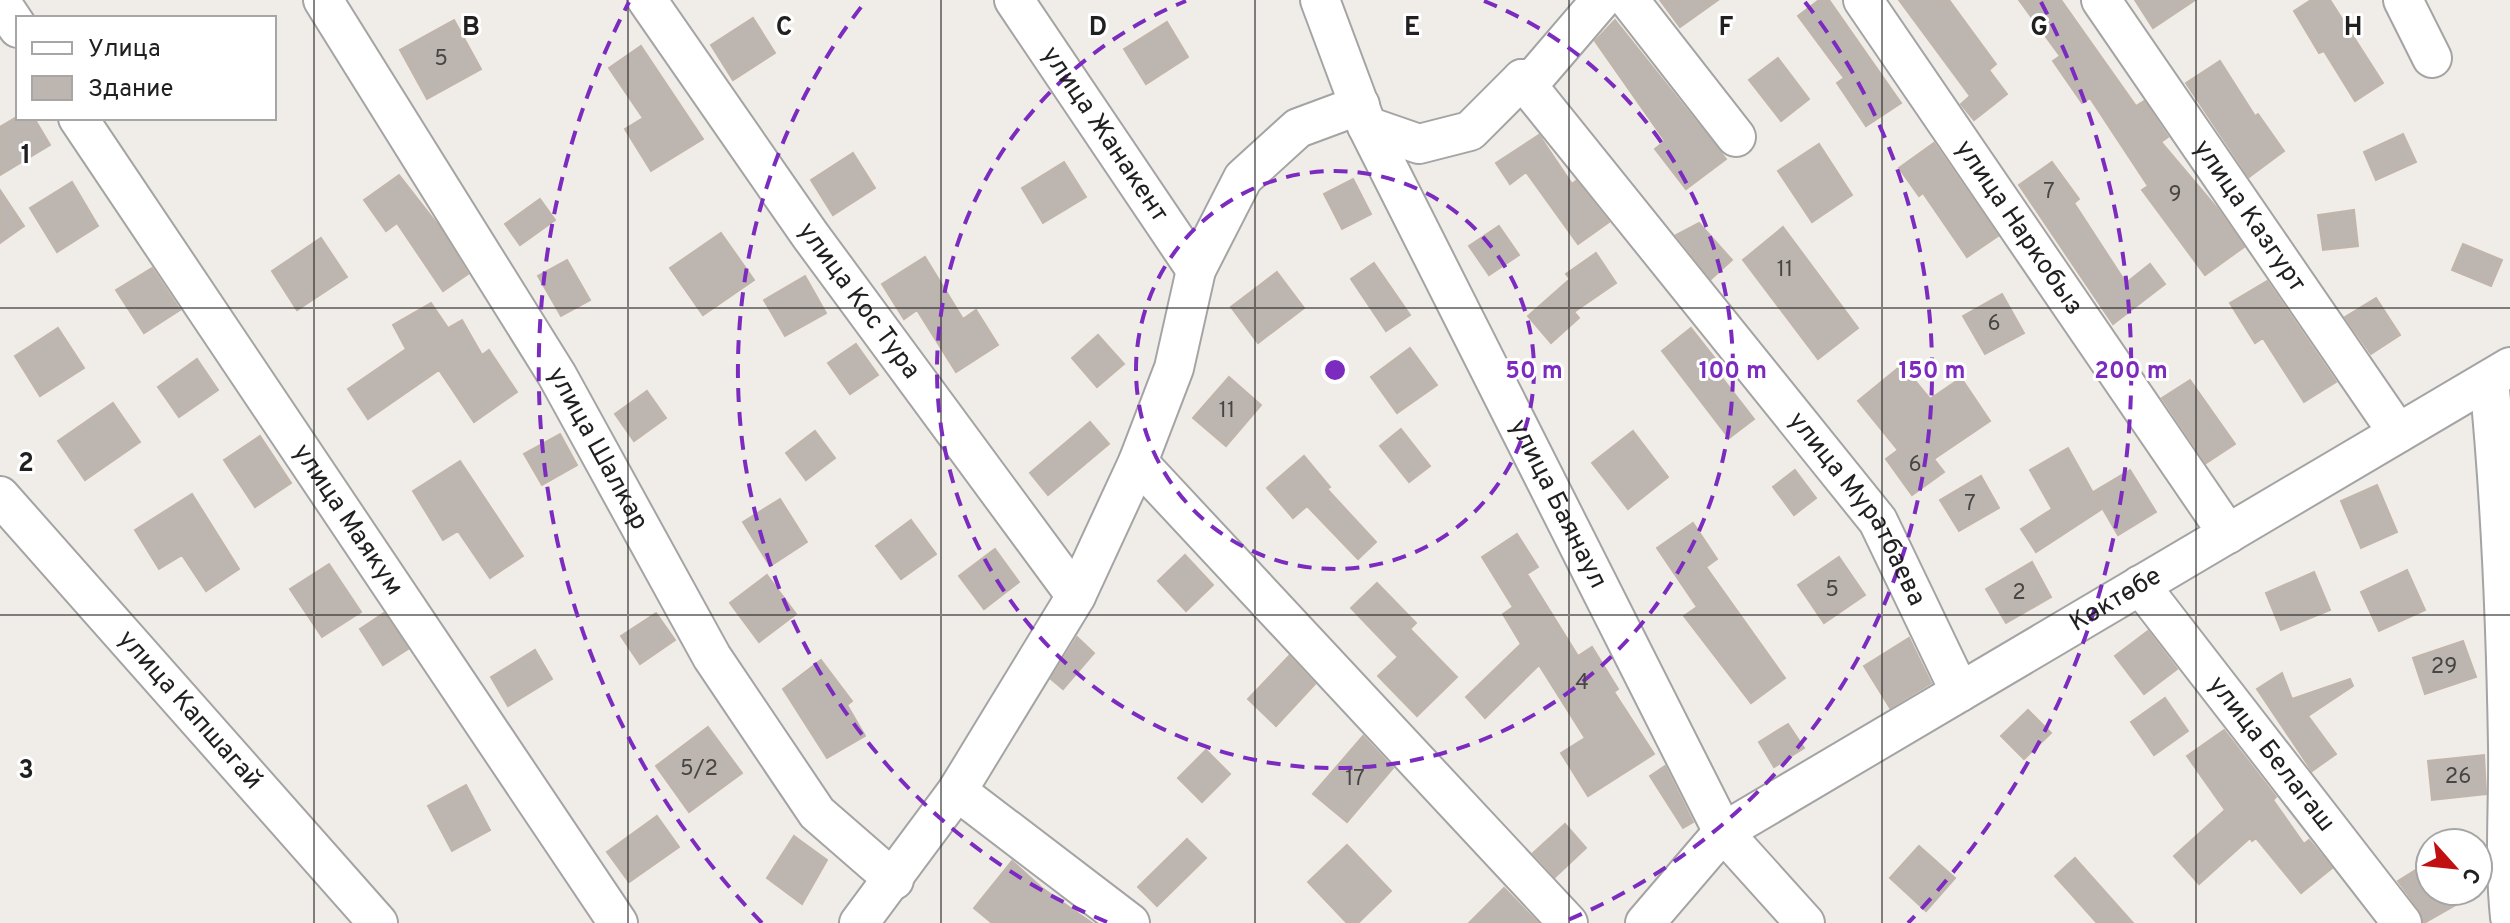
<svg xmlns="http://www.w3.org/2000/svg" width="2510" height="923" font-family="Overpass,sans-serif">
	<rect width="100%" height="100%" fill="#f0ede8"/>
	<!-- building -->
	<path fill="#bdb6b0" stroke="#c1b5ab" stroke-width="2" d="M1660,0h58l-38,27z
		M1819,0h10l72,103 -35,23 -29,-43 7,-5 -46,-62z
		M1899,0h50l47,64 -7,6 18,24 -33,26 -13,-16 9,-8z
		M2019,0h42l75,106 8,-5 24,36 -7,5 56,66 27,39 -39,28 -63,-85 6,-4 -58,-88 -8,5 -29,-42 7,-5z
		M2135,0h60l-42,28z
		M2311,0h19l53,83 -28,18 -31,-50 -5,2 -25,-42z
		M753,18l22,35 -42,27 -22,-35z
		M454,20l27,49 -54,30 -27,-49z
		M1615,20l111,139 -40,30 -31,-40 10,-8 -70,-100z
		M1167,22l21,35 -42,27 -22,-35z
		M641,46l62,93 -52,32 -26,-42 18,-11 -34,-50z
		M1778,58l31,41 -28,22 -32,-41z
		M2220,61l35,55 3,-2 26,37 -35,26 -63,-94z
		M15,118h19l16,27 -50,30v-48z
		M2403,134l13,28 -40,18 -12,-28z
		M1539,135l33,49 4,-3 33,41 -31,22 -52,-72 -16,12 -14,-21z
		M1934,143l64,93 -31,21 -44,-64 -4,3 -20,-28z
		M1819,144l33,51 -40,27 -34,-51z
		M853,153l22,35 -42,27 -22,-35z
		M1064,162l22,35 -43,26 -21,-35z
		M2052,162l27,37 -5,4 52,80 24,-19 15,20 -52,40 -94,-139z
		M399,175l39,50 30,49 -25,17 -46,-68 -11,8 -22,-31z
		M1353,179l18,35 -29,15 -18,-35z
		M72,182l26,44 -41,26 -27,-44z
		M0,190l24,36 -24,17z
		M540,199l15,21 -35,25 -15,-21z
		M2354,210l4,36 -35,4 -5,-35z
		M1699,223l33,37 -21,19 -35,-44z
		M1499,226l20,29 -30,20 -20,-29z
		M1783,227l75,101 -40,31 -75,-99z
		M721,233l33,47 -51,35 -33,-47z
		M321,238l26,39 -50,33 -25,-39z
		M2463,244l39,16 -11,26 -39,-16z
		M1596,253l20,30 -42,29 5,6 -28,25 -23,-27 42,-37 -4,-5z
		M925,257l38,62 13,-9 22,35 -42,27 -39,-62 -13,9 -22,-35z
		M567,260l23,40 -29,16 -23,-40z
		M1374,263l36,52 -24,16 -35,-52z
		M152,268l28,42 -36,23 -28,-43z
		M1277,272l27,36 -46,35 -27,-36z
		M805,276l21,37 -41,23 -21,-36z
		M2267,281l69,101 -32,20 -41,-64 -8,5 -25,-40z
		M2002,294l22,39 -39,21 -22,-38z
		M2376,298l24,37 -29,19 -26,-37z
		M431,303l17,25 14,-8 20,35 7,-5 28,42 -43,30 -35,-52 -71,49 -20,-30 58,-40 -13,-24z
		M58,328l26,40 -44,28 -25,-40z
		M1691,328l30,38 -5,4 38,49 -25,19 -67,-87z
		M1098,335l26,29 -27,23 -25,-29z
		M856,344l22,31 -28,19 -22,-31z
		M1410,348l27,37 -40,28 -26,-36z
		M197,359l21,31 -39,27 -21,-30z
		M1902,365l28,34 31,-21 29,43 -56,38 10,13 -32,23 -26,-36 12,-9 -40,-49z
		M1229,377l32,28 -35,41 -33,-28z
		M2190,380l45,64 -29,19 -44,-65z
		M647,391l19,27 -32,23 -19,-27z
		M113,403l27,39 -55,38 -27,-39z
		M1090,422l19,22 -61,51 -18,-22z
		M1401,429l29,37 -21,16 -29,-36z
		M815,431l20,27 -29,22 -20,-27z
		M1633,431l35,46 -40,32 -36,-46z
		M560,434l17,31 -35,20 -18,-31z
		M260,436l31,47 -36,24 -31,-47z
		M2068,448l34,61 -66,43 -15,-23 31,-20 -22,-39z
		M1304,456l26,31 -3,2 49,53 -18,17 -51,-53 -14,12 -26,-30z
		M460,461l63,95 -33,22 -32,-47 -15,9 -30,-49z
		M1795,470l21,28 -22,17 -21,-28z
		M2130,470l26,42 -38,23 -25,-43z
		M1981,476l18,32 -40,23 -19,-31z
		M2377,485l20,47 -36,16 -20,-47z
		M192,494l47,75 -33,22 -24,-36 -23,14 -24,-39z
		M780,499l27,43 -37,24 -27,-44z
		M911,520l25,34 -35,25 -25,-33z
		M1693,523l24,36 -11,8 79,111 -34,25 -67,-87 13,-9 -40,-59z
		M1517,534l21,33 -11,7 51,82 14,-9 26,42 -4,3 40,62 -66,42 -27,-43 24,-15 -46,-73 -54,53 -19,-21 55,-53 -18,-30 10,-7 -31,-50z
		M995,549l24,33 -35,27 -25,-33z
		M1185,555l28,30 -27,26 -28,-30z
		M1839,557l26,38 -41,28 -26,-38z
		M2032,562l19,35 -45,26 -20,-34z
		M329,564l32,48 -39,25 -32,-48z
		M2407,570l18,40 -46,21 -18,-39z
		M2314,572l16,38 -49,20 -15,-37z
		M767,575l29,39 -37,28 -29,-39z
		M1377,583l39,40 -6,6 47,48 -40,39 -39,-40 20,-19 -47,-49z
		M384,613l24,36 -25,16 -23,-36z
		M656,613l19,27 -35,24 -19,-28z
		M2148,631l29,38 -33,25 -29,-38z
		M1077,637l17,16 -31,36 -12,-10z
		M1909,638l22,45 -41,25 -26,-42z
		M2463,641l13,36 -51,17 -12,-36z
		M535,650l17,29 -44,27 -17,-29z
		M1289,656l26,28 -39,42 -28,-27z
		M821,660l31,41 -5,4 18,31 -38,22 -44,-69z
		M2282,673l10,26 58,-20 3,7 -45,30 28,38 -24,17 -55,-82z
		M2165,698l23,33 -34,24 -23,-33z
		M2028,710l23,23 -27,26 -23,-23z
		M1788,724l16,24 -30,19 -15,-25z
		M708,727l34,46 -53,39 -33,-46z
		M2224,730l52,67 -3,3 31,44 5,-4 23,28 -31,25 -45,-55 -4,3 -2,-3 -51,46 -25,-28 51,-46 -38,-54z
		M1363,736l30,32 -46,54 -34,-28z
		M1206,750l24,24 -28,28 -24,-24z
		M2484,755l2,39 -54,6 -4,-39z
		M1665,766l28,56 -10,6 -33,-52z
		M466,785l24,45 -38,21 -24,-45z
		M657,816l22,31 -50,35 -22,-30z
		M1565,824l21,24 -31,29 -22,-24z
		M794,836l33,24 -25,44 -35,-26z
		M1187,839l19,19 -49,48 -19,-19z
		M1347,845l44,46 -33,32h-11l-39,-41z
		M1919,846l36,32 -29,33 -36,-33z
		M2075,858l58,65h-36l-42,-47z
		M1012,861l30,27 50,35h-100l-18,-15z
		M2430,861v30h50l-56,32 -5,-13 -21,-29z
		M1504,888l34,35h-69z"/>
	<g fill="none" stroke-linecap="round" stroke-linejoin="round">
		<!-- minor casing -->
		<g stroke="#a4a4a4" stroke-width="42">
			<g id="minor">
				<path id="s1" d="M323,0l234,375 155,282 105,156 77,67"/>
				<path id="s2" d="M647,0l163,235 266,361"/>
				<path id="s3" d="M1014,0l182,270"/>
				<path id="s4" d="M1320,0l47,126 356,706 82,91"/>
				<path d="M1629,0l107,137"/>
				<path id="s5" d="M1863,0l365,534"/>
				<path id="s6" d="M2101,0l297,433"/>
				<path d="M2403,0l29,58"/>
				<path d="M0,1l18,27"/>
				<path id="s7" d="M1522,79l356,442 82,171"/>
				<path id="s8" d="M78,118l540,805"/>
				<path d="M1367,126l52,18 51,-13 52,-52 7,5 72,-84"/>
				<path d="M2489,380c12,122 17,243 19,366 1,57 -4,113 2,171"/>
				<path d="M1138,462l430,461"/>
				<path id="s9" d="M0,496l378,427"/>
				<path id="s10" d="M2140,585l262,338"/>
				<path d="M957,791l173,132"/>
				<path d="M859,923l98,-132 119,-195 62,-134 36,-94 22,-98 47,-92 55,-50 62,-23"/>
				<path id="s11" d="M1645,923l78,-91 787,-465"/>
			</g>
		</g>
		<!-- minor -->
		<use href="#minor" stroke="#fff" stroke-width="38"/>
	</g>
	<!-- grid -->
	<path fill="none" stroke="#202020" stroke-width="2" stroke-opacity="0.55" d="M314,0v923M628,0v923M941,0v923M1255,0v923M1569,0v923M1882,0v923M2196,0v923M0,308h2510M0,615h2510"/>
	<!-- distance rings -->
	<g fill="none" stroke="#7b2cbf" stroke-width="4" stroke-dasharray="14 10">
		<circle cx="1335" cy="370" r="199"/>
		<path d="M1484 1A398 398 0 1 1 1186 1"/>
		<path d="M1107 922A597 597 0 0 1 865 2M1805 2A597 597 0 0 1 1563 922"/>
		<path d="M762 923A796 796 0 0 1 629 2M2041 2A796 796 0 0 1 1908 923"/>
	</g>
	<g text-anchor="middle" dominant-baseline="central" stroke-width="6" stroke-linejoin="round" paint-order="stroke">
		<!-- number labels -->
		<g font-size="22" fill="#474644">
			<text x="441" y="59">5</text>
			<text x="2049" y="192">7</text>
			<text x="2175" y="195">9</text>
			<text x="1785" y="270">11</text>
			<text x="1994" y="324">6</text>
			<text x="1227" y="411">11</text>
			<text x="1915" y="465">6</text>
			<text x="1970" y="504">7</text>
			<text x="1832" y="590">5</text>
			<text x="2019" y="593">2</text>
			<text x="2444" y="667">29</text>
			<text x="1582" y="683">4</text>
			<text x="699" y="769">5/2</text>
			<text x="2458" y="777">26</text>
			<text x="1355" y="779">17</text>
		</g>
		<!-- street labels -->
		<g font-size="26" fill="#202020" stroke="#fff">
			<text stroke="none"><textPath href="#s3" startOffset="162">улица Жанакент</textPath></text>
			<text stroke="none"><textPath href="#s6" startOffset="262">улица Казгурт</textPath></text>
			<text stroke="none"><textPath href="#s5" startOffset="276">улица Наркобыз</textPath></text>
			<text stroke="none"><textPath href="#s2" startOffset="368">улица Кос Тура</textPath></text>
			<text stroke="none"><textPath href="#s1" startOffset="526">улица Шалкар</textPath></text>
			<text stroke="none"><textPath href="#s4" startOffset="558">улица Баянаул</textPath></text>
			<text stroke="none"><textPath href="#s7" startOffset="546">улица Муратбаева</textPath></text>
			<text stroke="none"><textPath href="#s8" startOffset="484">улица Маякум</textPath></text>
			<text stroke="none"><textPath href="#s11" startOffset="576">Көктөбе</textPath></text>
			<text stroke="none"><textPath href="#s9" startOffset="286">улица Капшагай</textPath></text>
			<text stroke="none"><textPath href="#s10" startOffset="214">улица Белагаш</textPath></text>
		</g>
	</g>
	<g font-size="26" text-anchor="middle" font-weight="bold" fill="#202020" stroke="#fff" stroke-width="6" stroke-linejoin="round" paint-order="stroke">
		<text x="471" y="35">B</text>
		<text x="784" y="35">C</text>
		<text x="1098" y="35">D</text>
		<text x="1412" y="35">E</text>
		<text x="1726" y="35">F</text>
		<text x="2039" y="35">G</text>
		<text x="2353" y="35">H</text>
		<text x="26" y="163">1</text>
		<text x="26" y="471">2</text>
		<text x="26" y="778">3</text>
	</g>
	<circle cx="1335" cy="370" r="12" fill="#7b2cbf" stroke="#fff" stroke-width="4"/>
	<g font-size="24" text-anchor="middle" font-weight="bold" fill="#7b2cbf" stroke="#fff" stroke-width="6" stroke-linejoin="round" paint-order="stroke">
		<text x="1534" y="378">50 m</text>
		<text x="1733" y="378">100 m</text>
		<text x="1932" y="378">150 m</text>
		<text x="2131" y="378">200 m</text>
	</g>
	<!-- legend -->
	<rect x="16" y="16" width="260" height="104" fill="#ffffff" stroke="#a6a6a6" stroke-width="2"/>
	<rect x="32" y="42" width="40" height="12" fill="#ffffff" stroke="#a6a6a6" stroke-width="2"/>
	<text x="88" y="56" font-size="24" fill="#202020">Улица</text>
	<rect x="32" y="76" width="40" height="24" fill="#bdb6b0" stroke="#a6a6a6" stroke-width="2"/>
	<text x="88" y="96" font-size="24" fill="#202020">Здание</text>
	<!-- north arrow -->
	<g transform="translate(2454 867) rotate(117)"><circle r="38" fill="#ffffff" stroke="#a6a6a6" stroke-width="2"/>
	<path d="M0-6L14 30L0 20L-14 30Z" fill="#c11011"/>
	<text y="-12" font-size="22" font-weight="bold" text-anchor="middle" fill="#202020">С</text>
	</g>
</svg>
